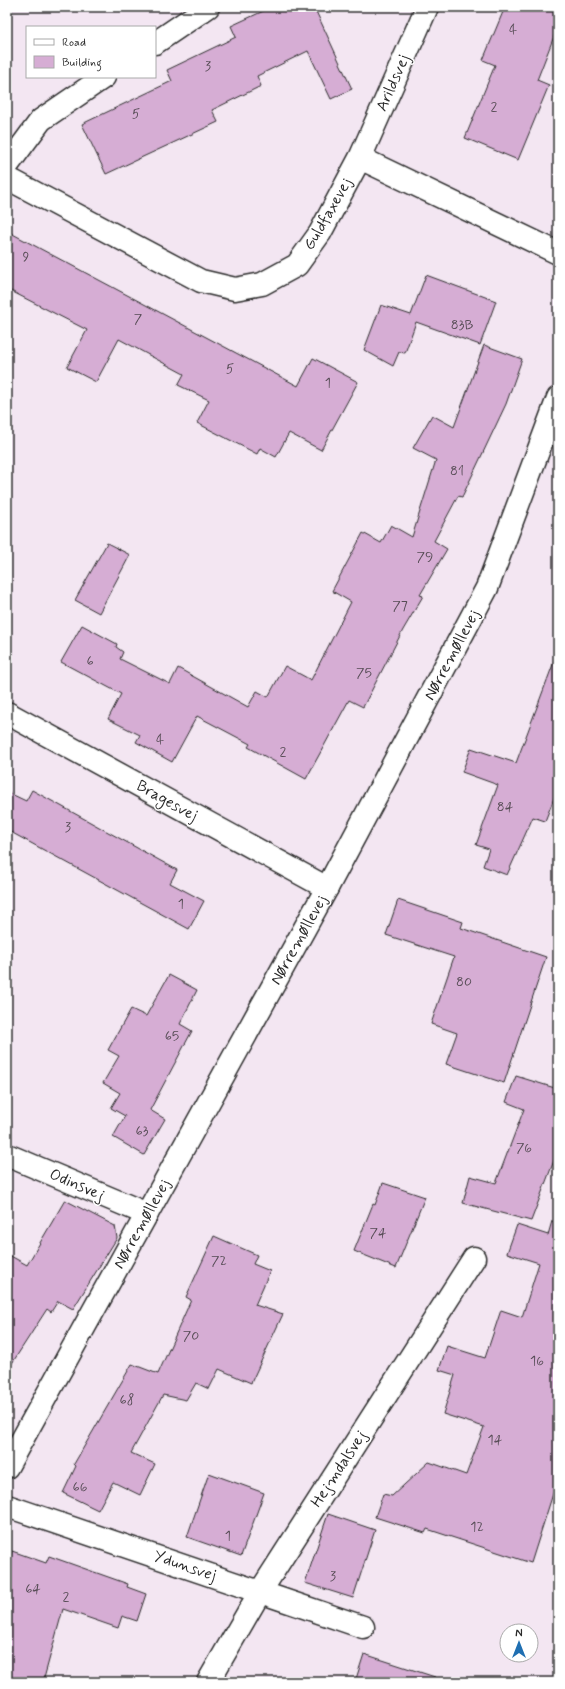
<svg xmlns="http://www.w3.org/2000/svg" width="565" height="1689" font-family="Mynerve,sans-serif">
	<rect width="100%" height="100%" fill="#f3e6f2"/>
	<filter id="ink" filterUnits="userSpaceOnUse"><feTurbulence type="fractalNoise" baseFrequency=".025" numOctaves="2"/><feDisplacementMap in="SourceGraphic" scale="8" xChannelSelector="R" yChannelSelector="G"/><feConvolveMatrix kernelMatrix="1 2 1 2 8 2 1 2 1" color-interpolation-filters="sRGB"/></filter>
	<g filter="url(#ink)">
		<!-- building -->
		<path fill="#d6add4" stroke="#2b2b2b" d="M272,7h42l38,82 -21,10 -23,-48 -51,25 4,10 -49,24 6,12 -112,52 -24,-50 90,-43 -5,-11 69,-33 -5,-11z
			M505,7h53v19l-21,54 12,5 -31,75 -53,-22 30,-73 -12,-5z
			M7,231l291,155 15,-28 45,24 -37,68 -32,-17 -13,24 -16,-9 -3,6 -60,-31 12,-23 -31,-15 6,-11 -65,-35 -23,43 -29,-15 20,-37 -80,-41z
			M426,275l70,26 -16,44 -64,-23 -11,31 -6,-1 -6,14 -29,-16 17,-45 30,10z
			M484,345l38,14 -16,45 -44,93 -4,-1 -24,45 13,8 -27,46 3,1 -20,34 -40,77 -14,-7 -43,79 -58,-32 2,-3 -53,-28 -25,46 -36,-20 4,-7 -32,-16 13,-25 -60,-32 21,-37 35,19 -1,3 7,5 -3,7 50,25 8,-16 70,39 9,-16 11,6 17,-31 26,14 40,-78 -19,-11 31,-58 18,10 10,-18 21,12 24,-77 -23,-12 19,-33 22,12z
			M107,543l23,12 -31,58 -24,-13z
			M555,659l3,1v128l-13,33 -12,-4 -26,58 -24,-9 6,-17 -13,-4 22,-60 -36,-13 9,-24 45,15z
			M32,790l145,80 -7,13 34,18 -15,28 -182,-99v-38l19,9z
			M398,900l65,22 -2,6 85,29 -42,126 -58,-19 11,-31 -26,-9 23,-67 -68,-22z
			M169,975l28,15 -17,34 12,7 -42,79 15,9 -21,36 -31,-18 12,-21 -14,-8 9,-15 -17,-10 16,-27 -11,-6 23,-41 15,7z
			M516,1076l42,13v61l-27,71 -68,-18 7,-27 26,7 28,-74 -18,-7z
			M383,1183l42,14 -29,71 -42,-17 19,-47 2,1z
			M65,1200l50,26 2,12 -44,71 -15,-8 -7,11 -4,-3 -40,62v-117l20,11z
			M552,1221l6,1v256l-27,85 -104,-34 -2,4 -50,-16 8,-23 9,2 37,-34 37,13 18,-48 -41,-13 12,-39 -16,-5 8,-24 38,12 16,-48 21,7 17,-54 -32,-10 10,-28 31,10z
			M214,1236l43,19 -4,9 17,7 -15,34 28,9 -32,69 -32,-14 -10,20 -13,-6 -10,17 -23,-5 -32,58 24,11 -15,31 -27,-13 -15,28 -35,-17 13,-27 -2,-2 58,-100 26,10 33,-74 -5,-3z
			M209,1473l55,20 -23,63 -54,-19z
			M328,1514l47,16 -22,68 -48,-15z
			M12,1551l34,12 3,-7 79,28 -1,3 19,7 -9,27 -15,-5 -4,12 -55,-19 -20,73h-36v-116z
			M364,1654l71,23 -1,5h-79z"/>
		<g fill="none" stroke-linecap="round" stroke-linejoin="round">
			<!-- street casing -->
			<g stroke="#2b2b2b" stroke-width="25">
				<path id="street" d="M155,43l53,-36
					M360,158l67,-151
					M7,166l34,-46 63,-43
					M7,178l194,103 34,8 27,-5 35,-19 23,-32 40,-75 198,95
					M7,713l320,175
					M7,1155l140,59
					M7,1506l356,121
					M208,1682l52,-90 214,-334"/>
			</g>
			<!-- secondary casing -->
			<g stroke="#2b2b2b" stroke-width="25">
				<path id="secondary" d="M7,1467l320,-579 160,-300 71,-190"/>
			</g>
			<!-- street -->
			<use href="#street" stroke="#fff" stroke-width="22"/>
			<!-- secondary -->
			<use href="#secondary" stroke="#fff" stroke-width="22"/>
		</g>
	</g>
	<g text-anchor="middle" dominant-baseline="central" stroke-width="3" stroke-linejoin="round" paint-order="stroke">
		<!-- number labels -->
		<g font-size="14" fill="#564c55">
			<text x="513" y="30">4</text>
			<text x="208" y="66">3</text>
			<text x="494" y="107">2</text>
			<text x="136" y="114">5</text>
			<text x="26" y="257">9</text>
			<text x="138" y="319">7</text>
			<text x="462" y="325">83B</text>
			<text x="230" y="369">5</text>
			<text x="328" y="383">1</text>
			<text x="457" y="471">81</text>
			<text x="425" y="557">79</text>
			<text x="400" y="606">77</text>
			<text x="90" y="661">6</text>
			<text x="364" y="673">75</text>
			<text x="160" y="740">4</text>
			<text x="283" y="752">2</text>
			<text x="505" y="807">84</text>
			<text x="68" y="827">3</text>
			<text x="181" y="904">1</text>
			<text x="464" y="982">80</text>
			<text x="172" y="1036">65</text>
			<text x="142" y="1131">63</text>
			<text x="524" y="1148">76</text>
			<text x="378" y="1233">74</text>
			<text x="219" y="1261">72</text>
			<text x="191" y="1336">70</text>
			<text x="537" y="1361">16</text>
			<text x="127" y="1400">68</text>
			<text x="495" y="1440">14</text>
			<text x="80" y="1487">66</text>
			<text x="477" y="1527">12</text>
			<text x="228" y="1536">1</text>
			<text x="333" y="1576">3</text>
			<text x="33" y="1589">64</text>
			<text x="66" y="1597">2</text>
		</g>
		<!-- street labels -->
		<g font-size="16" fill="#2b2b2b" stroke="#fff">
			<text transform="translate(393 83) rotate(-66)">Arildsvej</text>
			<text transform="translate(328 214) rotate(-60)">Guldfaxevej</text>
			<text transform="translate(452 655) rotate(-62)">Nørremøllevej</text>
			<text transform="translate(167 801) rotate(29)">Bragesvej</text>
			<text transform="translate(299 940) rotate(-61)">Nørremøllevej</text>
			<text transform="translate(77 1185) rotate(23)">Odinsvej</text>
			<text transform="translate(142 1224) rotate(-61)">Nørremøllevej</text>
			<text transform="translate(339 1469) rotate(-57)">Hejmdalsvej</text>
			<text transform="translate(185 1566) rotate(19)">Ydunsvej</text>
		</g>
	</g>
	<!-- margin -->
	<rect width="565" height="1689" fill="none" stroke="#fff" stroke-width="24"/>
	<rect x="12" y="12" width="541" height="1665" fill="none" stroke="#2b2b2b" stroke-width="1.5" filter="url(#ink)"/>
	<!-- legend -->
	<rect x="26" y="26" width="130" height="52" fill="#ffffff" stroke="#aaaaaa"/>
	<rect x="34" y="39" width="20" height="6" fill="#ffffff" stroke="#aaaaaa"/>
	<text x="62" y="46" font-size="12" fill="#2b2b2b">Road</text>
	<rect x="34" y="56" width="20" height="12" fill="#d6add4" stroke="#aaaaaa"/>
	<text x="62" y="66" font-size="12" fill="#2b2b2b">Building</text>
	<!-- north arrow -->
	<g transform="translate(519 1643)"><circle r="19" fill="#ffffff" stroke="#aaaaaa"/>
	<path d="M0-3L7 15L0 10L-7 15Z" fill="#1f6fb2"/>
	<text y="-6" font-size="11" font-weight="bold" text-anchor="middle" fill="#2b2b2b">N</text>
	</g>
</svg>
